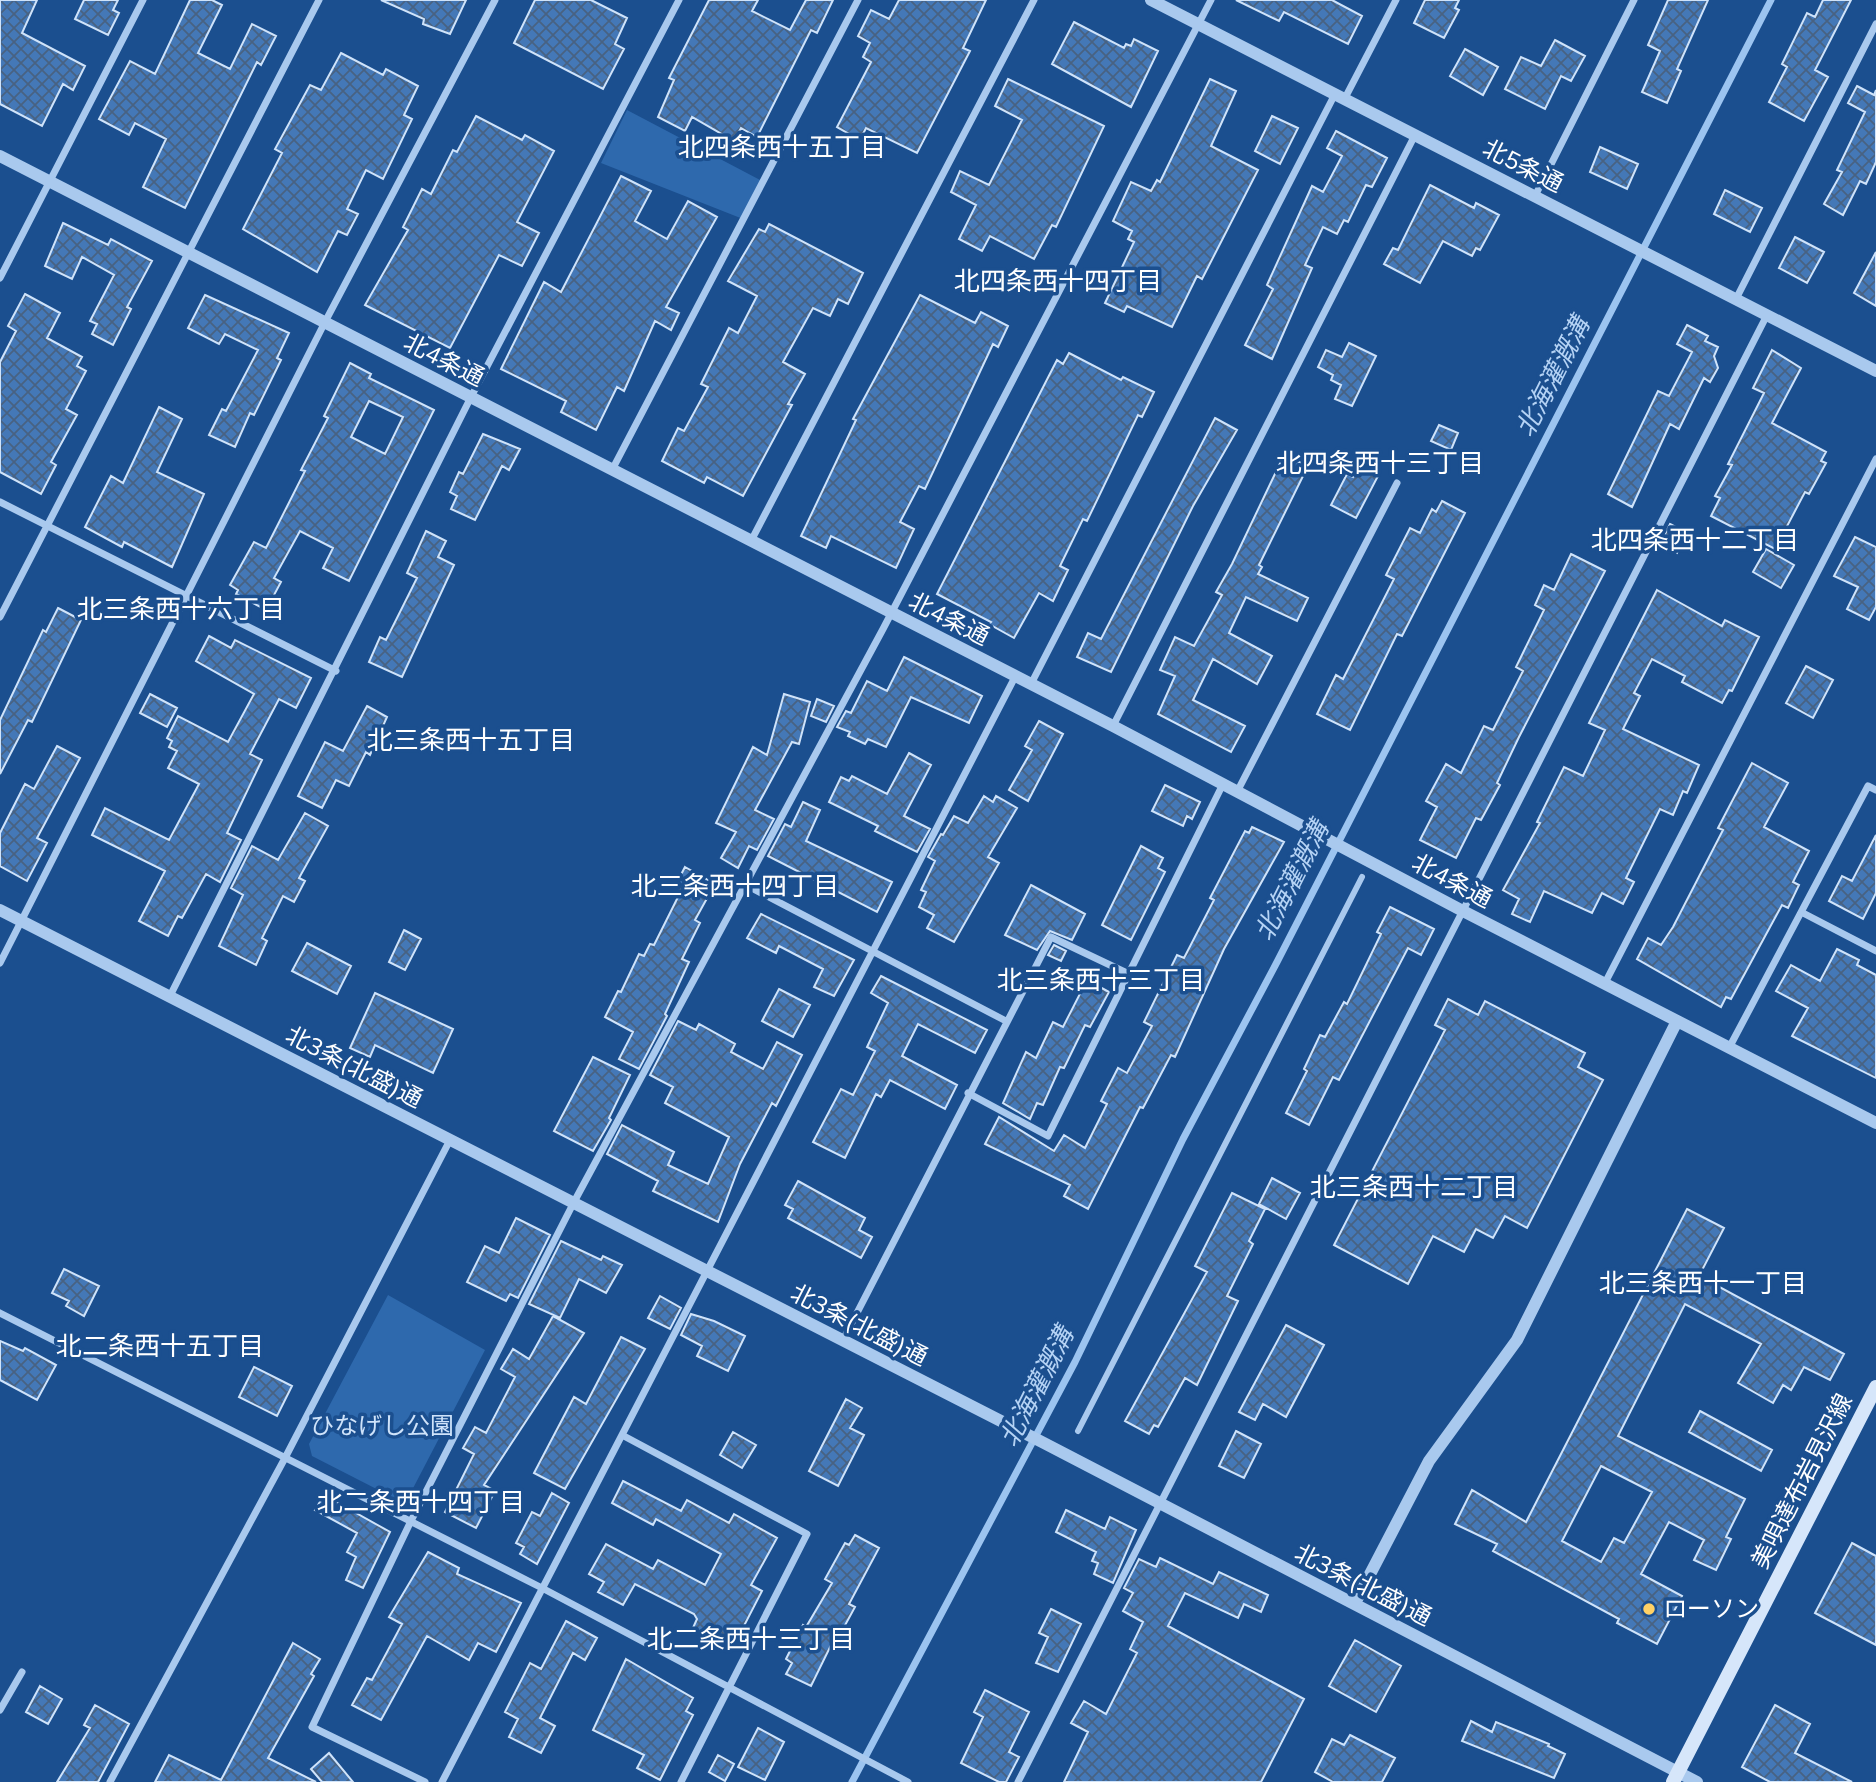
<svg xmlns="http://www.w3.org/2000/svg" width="1876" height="1782" font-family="'Nunito Sans','Noto Sans JP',sans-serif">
	<defs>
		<pattern id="building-cross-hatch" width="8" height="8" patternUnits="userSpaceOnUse" patternTransform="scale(1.75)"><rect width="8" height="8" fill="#4478b7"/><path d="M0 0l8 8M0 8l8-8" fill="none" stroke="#486282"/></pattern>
	</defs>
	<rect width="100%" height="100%" fill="#1b4f8f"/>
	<!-- park -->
	<path fill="#2e69ad" d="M627,110l135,71 -19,38 -142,-56z
		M388,1295l97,55 -76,146 -9,5 -88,-45 -3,-12z"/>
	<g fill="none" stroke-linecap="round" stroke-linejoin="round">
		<!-- stream -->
		<path stroke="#9cc4f0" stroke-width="7" d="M852,1782l223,-420 108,-223 94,-177 494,-962"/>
	</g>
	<!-- building -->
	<path fill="url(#building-cross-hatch)" stroke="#cfe3fa" stroke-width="2" fill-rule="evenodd" d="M0,0h37l-15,33 63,33 -12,24 -10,-6 -21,42 -42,-22z
		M84,0h34l-5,10 6,3 -11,22 -33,-16z
		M190,0h22l10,5 -24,48 32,16 22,-45 24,12 -15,29 -4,-3 -72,146 -42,-21 23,-48 -31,-16 -6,12 -30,-16 31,-58 25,13z
		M381,0h85l-16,34 -27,-10 1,-5z
		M535,0h56l36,18 -12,26 9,5 -21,40 -89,-46z
		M709,0h49l-6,11 38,19 16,-30h27l-16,33 -6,-3 -54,107 -16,-9 -7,13 -42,-24 -7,14 -27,-14 16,-37 -5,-2z
		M899,0h87l-23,48 7,3 -53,102 -51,-25 -6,12 -23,-13 34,-65 -8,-5 7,-14 -12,-7 13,-26 18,9z
		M1236,0h96l30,16 -14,28 -64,-32 -5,9z
		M1425,0h34l-4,8 4,2 -15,28 -30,-15z
		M1668,0h40l-31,69 4,2 -14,32 -25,-11 18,-41 -12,-6z
		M1823,0h28l-36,70 13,7 -24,44 -35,-19 18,-35 -5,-3 25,-51 8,4z
		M1074,22l50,26 2,-4 5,2 3,-7 24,12 -27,56 -79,-43z
		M1555,40l30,16 -14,25 -10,-5 -16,33 -40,-20 16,-32 20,9z
		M1465,49l33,18 -15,28 -33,-19z
		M341,53l42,22 3,-6 32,17 -14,29 8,4 -29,60 -17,-9 -19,39 11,5 -11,21 -9,-4 -21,41 -74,-43 39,-76 -7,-4 35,-64 11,5z
		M1008,79l96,47 -48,101 -4,-2 -18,34 -44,-23 -8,15 -23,-12 17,-34 -25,-13 9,-21 29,14 33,-65 -27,-14z
		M1210,79l26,12 -25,55 47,24 -56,109 -5,-3 -25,51 -45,-21 -3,6 -19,-9 29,-61 -6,-3 4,-8 -19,-10 18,-39 20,9 6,-11 3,2z
		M1857,86l17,9 2,-5v72l-10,22 -6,-3 -17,34 -19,-11 18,-32 -5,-2 28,-58 -17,-9z
		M476,116l46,24 3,-5 29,16 -37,71 22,11 -17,33 -23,-11 -49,93 -85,-43 43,-75 -5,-3 19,-38 9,5 22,-44 4,2z
		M1272,116l26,12 -18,36 -25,-13z
		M1336,131l51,27 -15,29 -6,-2 -18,37 -4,-2 -7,14 -14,-7 -18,38 7,3 -40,91 -27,-14 28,-56 -6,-4 45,-99 11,6 19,-36 -15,-8z
		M1600,147l38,17 -11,25 -37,-17z
		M621,176l30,15 -16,30 32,18 21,-38 29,16 -51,90 13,6 -8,17 -16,-9 -31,70 -7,-4 -21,43 -35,-18 5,-11 -65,-32 43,-87 17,10z
		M1430,185l44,23 2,-5 23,12 -19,35 -4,-2 -4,8 -29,-15 -23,42 -36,-19 9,-16 5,2z
		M1725,190l37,18 -12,24 -36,-18z
		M63,223l45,22 3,-6 41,22 -25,46 4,2 -18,36 -21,-11 5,-10 -7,-3 24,-46 -32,-18 -10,22 -27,-13z
		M769,224l94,49 -15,31 -10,-5 -8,17 -17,-8 -30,54 22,12 -17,30 4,1 -49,91 -36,-19 -3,6 -42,-22 16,-33 6,3 24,-44 -7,-3 28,-56 9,5 19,-37 -29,-15 31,-52 6,3z
		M1795,237l29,15 -17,31 -28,-15z
		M1876,252v54l-22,-13z
		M25,294l35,19 -13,25 35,19 -5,9 9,5 -20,38 11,6 -26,47 5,3 -15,29 -41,-22v-110l16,-31 -8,-5z
		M205,295l84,38 -12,25 4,2 -27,55 -4,-2 -15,34 -26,-12 13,-26 4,2 32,-61 -33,-16 -6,10 -31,-16z
		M920,295l55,28 6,-11 27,14 -10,21 -5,-3 -68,145 -6,-3 -19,36 14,7 -18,39 -65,-32 -5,12 -25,-12 55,-116 -3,-1z
		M1687,325l21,11 -3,5 13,6 -4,9 4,12 -8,14 -6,-4 -25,51 -9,-5 -38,83 -24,-13 50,-103 11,5 23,-44 -15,-8z
		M1349,343l27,13 -24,50 -17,-7 6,-14 -10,-5 2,-5 -15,-8 8,-17 16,7z
		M1772,350l29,18 -29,55 54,29 -5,9 5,2 -17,31 -4,-2 -30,57 -64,-33 9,-18 -5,-2 17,-31 -4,-1 36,-71 -11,-5z
		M1069,353l52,27 2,-3 31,15 -12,25 -4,-2 -51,106 -4,-2 -23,47 8,4 -15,31 -14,-8 -25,45 -25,-14 2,-2 -54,-28 120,-234 6,4z
		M350,363l21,11 -2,4 65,32 -85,171 -26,-13 10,-20 -33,-17 -26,47 7,4 -15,28 -30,-16 2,-4 -8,-5 24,-43 12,6 39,-77 -4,-1 27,-52 -4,-2zM369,401l34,16 -18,37 -34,-17z
		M159,407l23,12 -25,53 47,22 -32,73 -48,-25 -2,5 -37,-20 26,-51 12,7z
		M1215,418l22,12 -44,76 -82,166 -34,-15 11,-24 13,6z
		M1439,425l19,8 -7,17 -20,-9z
		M483,434l37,15 -11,21 -7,-4 -27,54 -24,-11 6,-13 -7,-4 9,-20 4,2z
		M1284,455l24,11 -49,99 3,2 -4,7 50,24 -11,23 -51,-24 -17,36 43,23 -15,28 -44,-25 -20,41 52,26 -14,26 -73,-38 17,-38 -15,-6 15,-33 19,9 28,-51 -6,-3 16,-28z
		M1358,465l20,11 -22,42 -25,-13 16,-31 6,3z
		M1442,501l23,12 -63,123 -5,-2 -47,96 -33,-16 19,-39 7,4 51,-100 -8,-4 24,-47 10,5 12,-24 4,3z
		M1670,524l17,9 -10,20 -17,-9z
		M426,531l20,10 -8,16 16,8 -52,112 -33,-15 11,-25 6,3 31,-62 -10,-5z
		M1855,537l21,10v60l-7,13 -22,-11 11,-22 -24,-11z
		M1766,549l28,16 -13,23 -28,-16z
		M1571,554l34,17 -86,166 -22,46 3,2 -19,35 -5,-2 -20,40 -36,-18 17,-33 -11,-6 20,-37 15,9 23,-47 9,4 30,-59 -7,-4 28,-57 -9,-5 9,-20 10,5z
		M1657,590l65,36 3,-6 34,17 -27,54 -3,-1 -7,13 -40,-21 3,-6 -33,-17 -18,34 6,3 -17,33 76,36 -12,28 -4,-2 -10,24 -13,-6 -34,69 8,4 -11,22 -21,-11 -10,20 -48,-22 -14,31 -18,-8 7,-15 -16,-9 37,-67 -3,-1 27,-55 19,9 22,-46 -16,-7z
		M58,608l23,12 -49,102 -4,-2 -28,54v-54l43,-90 3,2z
		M209,636l22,12 4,-8 76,38 -15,30 -17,-9 -29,55 12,6 -35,73 14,7 -21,42 -14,-8 -24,44 -4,-2 -10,20 -29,-15 26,-50 -73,-36 13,-27 64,32 30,-56 -31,-16 9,-17 -8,-4 3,-6 -5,-3 11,-22 50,26 26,-48 -58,-33z
		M904,657l78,39 -13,27 -58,-26 -25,50 -18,-8 -3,5 -17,-8 2,-4 -13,-5 9,-16 5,2 16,-32 20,10z
		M1806,666l27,14 -20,38 -27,-15z
		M150,694l27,14 -10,19 -27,-14z
		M784,694l26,8 -11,42 -7,-2 -37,68 19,9 -17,31 -8,-4 -11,22 -17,-10 15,-26 -20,-9 37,-76 14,8z
		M817,699l17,7 -8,16 -15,-6z
		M367,706l20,11 -17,38 -4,-3 -17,34 -13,-6 -14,28 -24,-12 27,-54 18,9z
		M1039,721l24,13 -35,67 -19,-11 23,-40 -7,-4z
		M57,746l23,12 -43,80 10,5 -20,38 -27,-15v-33l25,-49 9,5z
		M909,753l22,12 -27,51 26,13 -13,23 -42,-21 3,-5 -49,-24 12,-25 8,4 3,-5 35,18z
		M1752,763l36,20 -24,44 45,24 -16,31 6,3 -11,23 -6,-3 -51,94 -5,-2 -5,10 -84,-48 11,-21 13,7 12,-18 50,-97 -5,-2z
		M1165,785l35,17 -8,17 -5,-3 -4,10 -31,-15z
		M984,796l9,6 3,-6 21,12 -29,49 11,6 -45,79 -27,-14 7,-13 -15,-8 7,-15 -5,-2 14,-29 -7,-4 13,-23 2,1 11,-19 14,7z
		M803,802l17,8 -14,31 86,41 -15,30 -109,-56 17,-32 6,3z
		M305,813l23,13 -29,52 6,3 -11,21 -11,-6 -21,42 5,3 -11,24 -37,-19 24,-51 -12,-7 21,-42 26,14z
		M1252,827l32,15 -60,107 -49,108 -4,-2 -28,53 -3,-1 -52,102 -24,-13 6,-11 -85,-41 14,-27 55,34 10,-16 21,13 22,-44 -6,-3 17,-33 9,5 25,-47 -8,-4 33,-67 7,3 30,-58 -4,-2 35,-67 4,2z
		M1876,835v58l-13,26 -34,-18 13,-25 10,5z
		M1141,846l22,12 -5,10 7,4 -34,68 -29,-15z
		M685,867l30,17 -20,36 5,3 -18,36 7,3 -24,52 2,2 -28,53 -20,-10 14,-27 -28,-15 13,-26 3,1 18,-38 5,2 6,-12 4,1 26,-52 -7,-3z
		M1031,885l54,29 -13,26 -22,-9 -13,19 -32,-15z
		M1390,907l44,22 -13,26 -13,-7 -69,132 -6,-3 -24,48 -23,-12 21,-42 -3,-2 16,-34 5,2 19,-35 3,2 34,-70 -4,-2z
		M761,914l93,46 -20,36 -20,-9 9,-18 -44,-23 -3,7 -29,-15z
		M404,930l17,9 -16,31 -16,-8z
		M307,943l44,23 -14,28 -45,-23z
		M1054,945l12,6 -5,10 -13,-6z
		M1837,949l22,11 -2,5 19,10v103l-84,-42 16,-28 -32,-17 15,-26 29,16z
		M881,976l106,54 -12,23 -57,-29 -16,32 55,29 -12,24 -55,-29 -9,17 -5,-3 -31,64 -32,-16 28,-53 12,6 22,-44 -8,-4 21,-44 -17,-10z
		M1087,980l22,12 -19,35 -5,-2 -21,43 -4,-1 -17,38 -6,-2 -7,16 -27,-16 23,-51 10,6 17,-36 10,5z
		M779,989l31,16 -17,32 -31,-16z
		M375,993l78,36 -20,44 -58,-28 -5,12 -20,-9z
		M1448,999l30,16 7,-14 100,52 -7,14 25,13 -76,148 -22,-12 -12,22 -17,-9 -12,23 -31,-16 -25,48 -74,-39 111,-215 -10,-5z
		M678,1021l18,9 3,-6 36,20 -4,8 32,17 14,-27 25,13 -26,51 -4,-3 -32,61 -22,58 -65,-31 5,-10 -51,-27 15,-29 52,27 -6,13 40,19 21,-47 -64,-34 8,-16 -23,-12z
		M593,1057l37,18 -21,43 2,2 -18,31 -39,-20z
		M1272,1178l28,15 -14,26 -27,-15z
		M798,1181l67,37 -6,12 13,7 -11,21 -73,-40 5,-9 -8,-4z
		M1232,1193l33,16 -16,32 4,3 -26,52 11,5 -41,84 -12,-7 -27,49 -4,-2 -5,9 -24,-13 82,-149 -12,-6z
		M1687,1209l37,19 -25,48 145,78 -14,26 -26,-13 -13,23 -8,-5 -10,18 -35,-20 23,-39 -76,-40 -67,132 127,63 -19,38 5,2 -15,31 -22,-10 10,-20 -35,-18 -28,52 41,22 -25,48 -40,-21 2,-4 -126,-68 4,-7 -42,-20 17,-34 54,32zM1601,1466l51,26 -28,51 -10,-5 -13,24 -39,-21z
		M516,1218l34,17 -32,63 -8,-4 -4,7 -39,-19 18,-36 14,7z
		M561,1241l40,19 2,-4 19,9 -16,28 -27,-14 -19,39 -31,-14z
		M64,1269l35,17 -15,30 -18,-10 3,-5 -17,-8z
		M660,1296l21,12 -11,21 -22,-11z
		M691,1314l23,7 31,15 -17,35 -31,-15 5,-10 -21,-11z
		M553,1316l31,17 -100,152 11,6 -19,37 -31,-16 29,-58 -11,-6 12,-21 11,6 29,-56 -14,-8 12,-20 16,10z
		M1286,1325l38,20 -38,72 -23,-13 -8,16 -16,-8z
		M621,1337l24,12 -80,140 -31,-16 40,-76 12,7z
		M0,1341l23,10 2,-3 31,17 -19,35 -37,-20z
		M254,1367l38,19 -15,30 -38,-19z
		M846,1399l16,9 -12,20 14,7 -26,51 -29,-15z
		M1700,1411l72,39 -11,21 -72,-39z
		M1236,1431l25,13 -17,34 -25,-12z
		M733,1432l23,13 -14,23 -22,-13z
		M623,1481l58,30 6,-11 42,23 5,-9 43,24 -26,47 11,6 -31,60 -39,-21 5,-11 -3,-5 -59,-30 -12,21 -25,-13 6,-10 -15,-8 17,-30 47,25 5,-9 47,25 16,-31 -65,-35 -3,6 -41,-22z
		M552,1493l17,10 -32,61 -17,-10 4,-7 -8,-4 16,-31 8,4z
		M324,1495l66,37 -27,56 -17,-8 10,-23 -9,-5 10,-19 -42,-23z
		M1066,1510l39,19 5,-12 26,13 -23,53 -19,-9 4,-11 -6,-2 4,-9 -40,-20z
		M855,1535l24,13 -30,56 6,3 -17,31 -3,-1 -24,49 -25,-12 6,-11 -6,-4 17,-34 3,2 26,-44 -7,-4 20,-36 4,2z
		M1852,1543l24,13v89l-61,-32z
		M428,1552l31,16 -2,6 64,29 -25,49 -18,-9 -9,17 -42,-24 -46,84 -29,-15 15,-27 5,2 30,-56 -13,-7z
		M1160,1558l53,26 6,-12 49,23 -7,17 -17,-8 -6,14 -53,-25 -17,33 136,73 -43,83h-197l24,-50 -17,-9 13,-22 22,13 31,-61 -7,-4 13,-27 -20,-11 10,-18 -9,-5 15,-29 17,8z
		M1051,1609l30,15 -23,48 -22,-9 12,-26 -9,-4z
		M566,1621l31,17 -12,22 -12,-7 -33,65 15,8 -14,27 -32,-16 9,-18 -13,-7 25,-49 11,6z
		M1355,1640l46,26 -25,46 -47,-26z
		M293,1643l27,16 -9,15 3,2 -46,82 48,24h-161l14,-27 52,25z
		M626,1659l67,39 -7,13 7,4 -33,65 -23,-12 7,-13 -51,-25z
		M40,1686l22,13 -14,25 -22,-12z
		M985,1690l44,22 -20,40 10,5 -13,25h-7l-38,-19 22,-46 -9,-5z
		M95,1705l34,19 -31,58h-41l33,-54 -6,-3z
		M1775,1705l35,19 -15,29 57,29h-82l-28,-15z
		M1471,1721l21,11 4,-10 53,22 -1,2 17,8 -11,24 -92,-37z
		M758,1728l26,14 -19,38 -27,-13z
		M1350,1735l45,23 -13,24h-49l-18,-10 17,-33 12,6z
		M329,1753l24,29h-31l-11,-13z
		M718,1755l16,9 -9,17 -16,-9z"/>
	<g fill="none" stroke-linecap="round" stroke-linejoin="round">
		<!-- pedestrian -->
		<path stroke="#a9c9ee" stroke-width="6" d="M1078,1431l284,-554"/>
		<!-- minor -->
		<path stroke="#a9c9ee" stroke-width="7" d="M1345,98l51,-98
			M1535,196l99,-196
			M0,278l143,-278
			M1736,299l140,-275
			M612,470l246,-470
			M0,502l336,169
			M751,541l283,-541
			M0,617l319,-617
			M1031,684l304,-590
			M1113,726l302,-591
			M1237,792l160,-309
			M744,884l262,137
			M1803,913l73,38
			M0,963l325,-641 170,-322
			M1605,983l271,-524
			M170,996l301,-599 208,-397
			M1729,1048l139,-262 8,4
			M968,1093l80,43 175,-352
			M0,1313l542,275 366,194
			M843,1340l208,-403 78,37
			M622,1435l185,99 -126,248
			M0,1710l22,-38
			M110,1782l175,-324 165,-318
			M425,1782l-113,-55 98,-204 164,-321 309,-573 328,-629
			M442,1782l573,-1105
			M1018,1782l749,-1467"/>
		<!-- tertiary -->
		<path stroke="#a9c9ee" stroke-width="12" d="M1151,0l725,371
			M0,156l1113,570 348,184 415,213
			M0,910l1042,532 655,340
			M1355,1603l74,-142 88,-121 160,-319"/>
		<!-- secondary -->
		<path stroke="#d6e6fa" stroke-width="14" d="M1673,1782l203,-395"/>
	</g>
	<!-- markers -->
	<circle fill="#ffd166" stroke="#1b4f8f" stroke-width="2.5" cx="1649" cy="1609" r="7"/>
	<g text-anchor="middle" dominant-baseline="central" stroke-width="7" stroke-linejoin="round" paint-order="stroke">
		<!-- street labels -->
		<g font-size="24" fill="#fff" stroke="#1b4f8f">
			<text transform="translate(1523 166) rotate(27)">北5条通</text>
			<text transform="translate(444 360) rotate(27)">北4条通</text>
			<text transform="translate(949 619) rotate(27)">北4条通</text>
			<text transform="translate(1452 881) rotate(28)">北4条通</text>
			<text transform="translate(354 1067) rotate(27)">北3条(北盛)通</text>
			<text transform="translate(859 1325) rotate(27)">北3条(北盛)通</text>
			<text transform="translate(1802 1481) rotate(-63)">美唄達布岩見沢線</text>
			<text transform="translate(1363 1585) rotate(27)">北3条(北盛)通</text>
		</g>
		<!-- park labels -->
		<g font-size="24" fill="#cfe3fa" stroke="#1b4f8f">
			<text x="382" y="1426">ひなげし公園</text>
		</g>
		<!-- poi labels -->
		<g font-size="24" fill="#fff" stroke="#1b4f8f" text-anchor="start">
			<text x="1663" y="1609">ローソン</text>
		</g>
		<!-- neighbourhood labels -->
		<g font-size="26" fill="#fff" stroke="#1b4f8f">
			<text x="782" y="147">北四条西十五丁目</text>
			<text x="1058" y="281">北四条西十四丁目</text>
			<text x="1380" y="463">北四条西十三丁目</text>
			<text x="1695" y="540">北四条西十二丁目</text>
			<text x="181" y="609">北三条西十六丁目</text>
			<text x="471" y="740">北三条西十五丁目</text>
			<text x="735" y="886">北三条西十四丁目</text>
			<text x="1101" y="980">北三条西十三丁目</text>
			<text x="1414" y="1187">北三条西十二丁目</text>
			<text x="1703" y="1283">北三条西十一丁目</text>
			<text x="160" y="1346">北二条西十五丁目</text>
			<text x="421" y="1502">北二条西十四丁目</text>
			<text x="751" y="1639">北二条西十三丁目</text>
		</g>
		<!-- water labels -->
		<g font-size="26" font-style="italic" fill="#b5d3f5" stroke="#1b4f8f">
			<text transform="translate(1553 377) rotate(-63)">北海灌漑溝</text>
			<text transform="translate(1292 881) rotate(-63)">北海灌漑溝</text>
			<text transform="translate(1037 1387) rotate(-63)">北海灌漑溝</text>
		</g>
	</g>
</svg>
